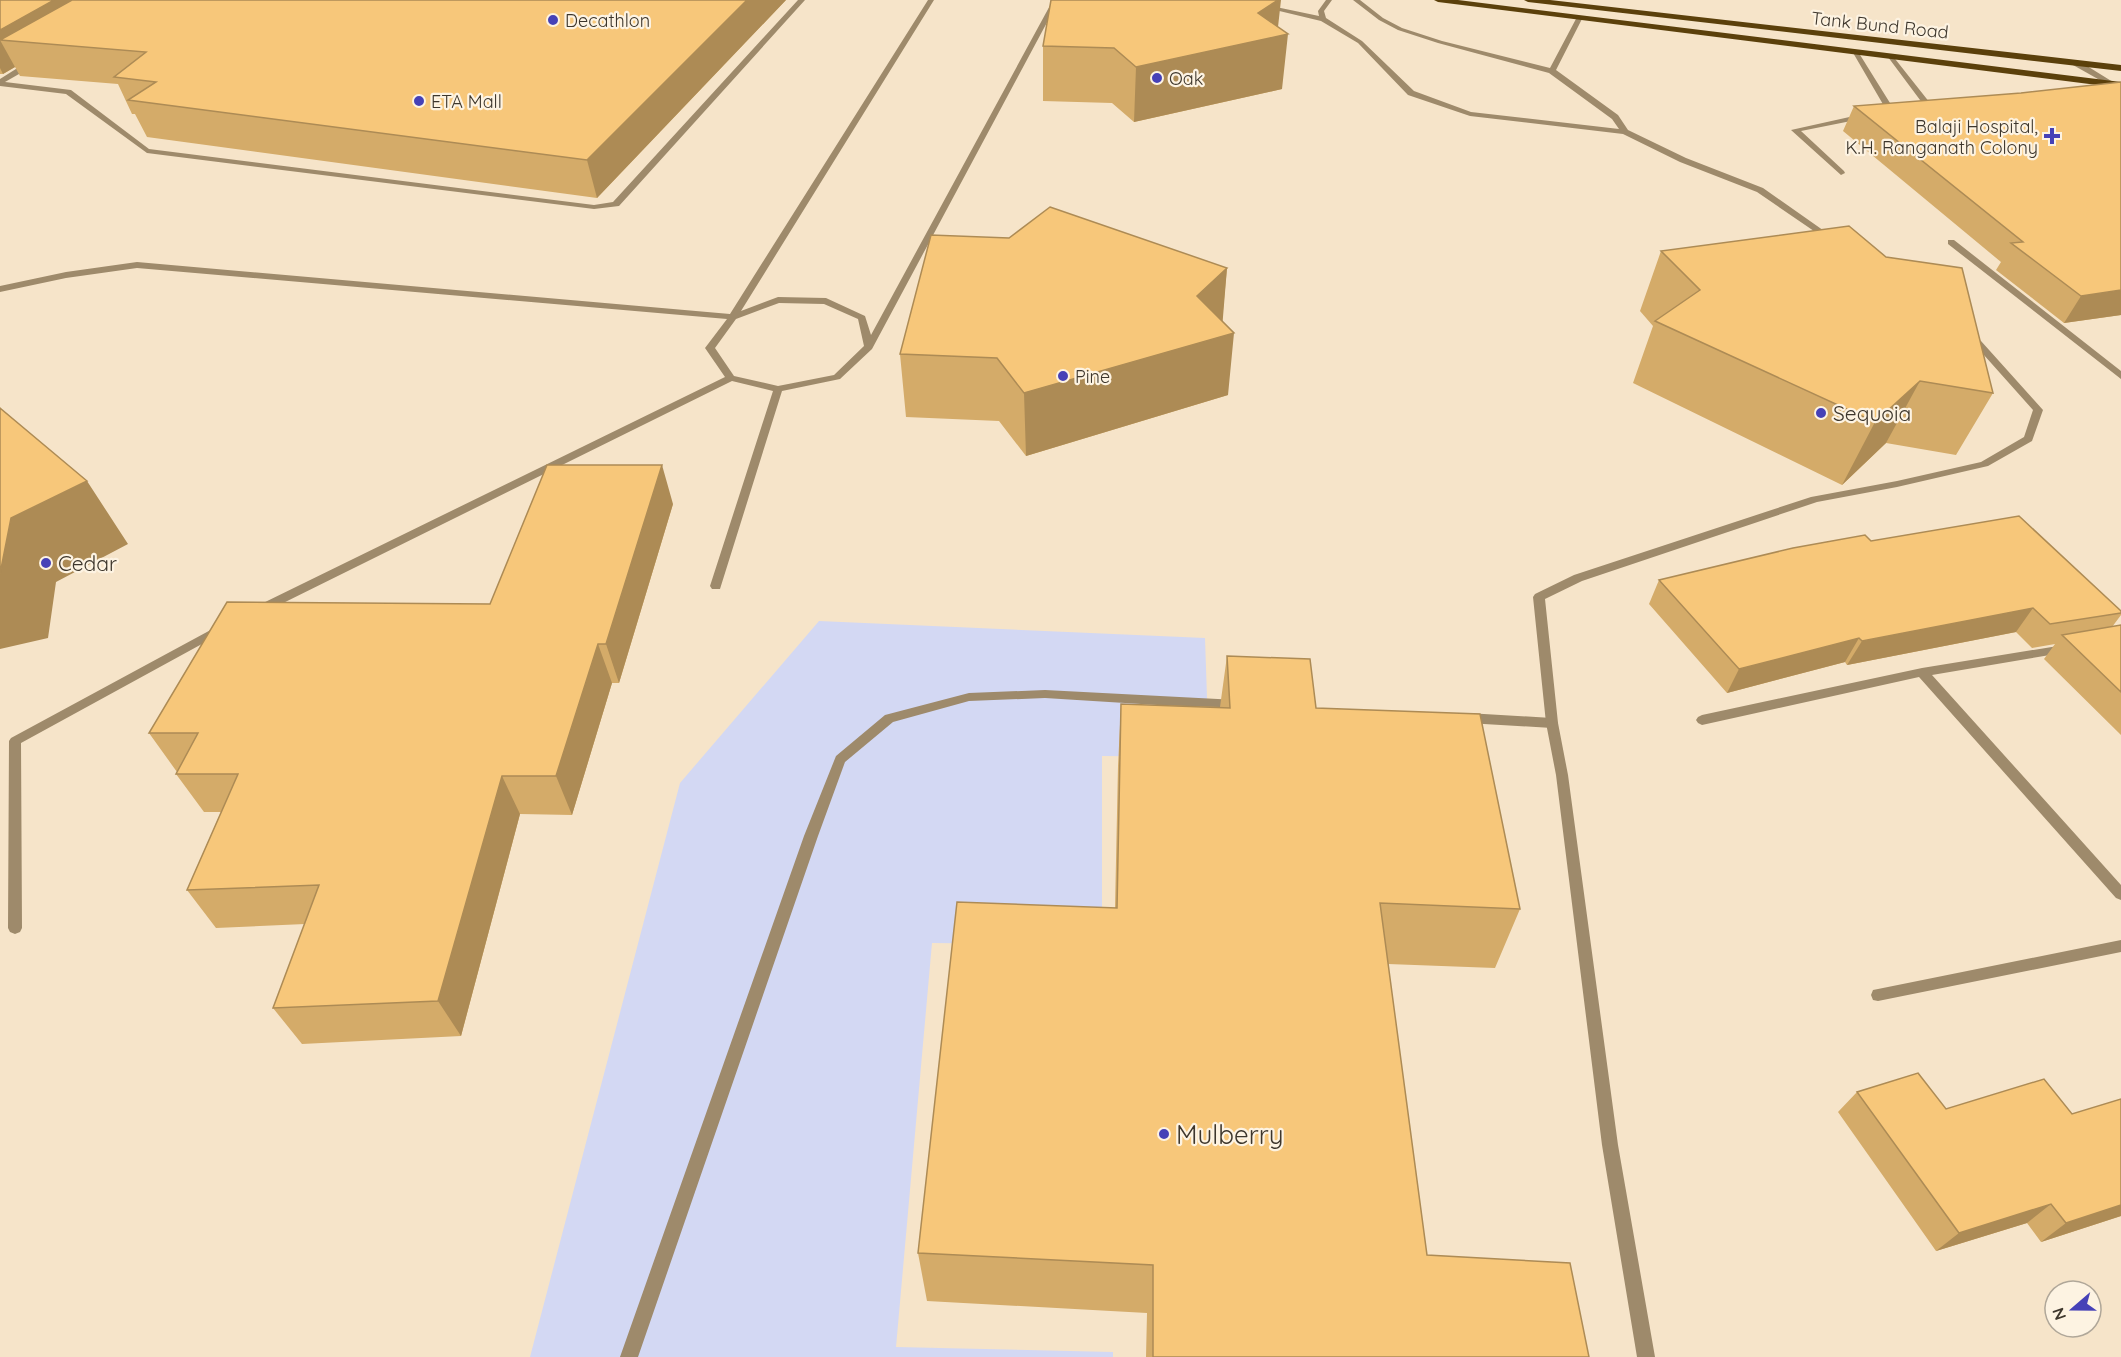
<svg xmlns="http://www.w3.org/2000/svg" width="2121" height="1357" font-family="Quicksand,sans-serif">
	<rect width="100%" height="100%" fill="#f6e4c9"/>
	<!-- green -->
	<path fill="#d3d8f3" d="M819,621l386,17 4,119 -107,-1v189l-170,-2 -36,404 217,5v5h-583l150,-574z"/>
	<g fill="none" stroke-linecap="round" stroke-linejoin="round">
		<!-- service -->
		<path fill="#9e8a6b" fill-rule="evenodd" d="M798,0h7l-186,206 -25,3 -447,-56 -81,-59 -66,-8v-7l27,-17h6v4l-28,16 66,8 78,59 445,56 19,-3z
			M928,0h6l-193,311 37,-14 48,1 39,18 6,19 182,-335h6l-187,349 -32,30 -58,12 -62,198h-8l-2,-3 63,-195 -41,-10 -467,231h-8l-2,-3 2,-3 468,-229 -20,-29 22,-29 -590,-51 -71,10 -66,14v-6l66,-14 71,-10 593,52zM779,303l45,1 34,15 6,27 -30,29 -56,11 -44,-10 -19,-28 21,-29z
			M1853,50h4l33,53 12,4v4l-18,-5 -32,-55z
			M1888,55h4l38,48v4l-8,4h-6v-4l7,-3 -35,-47z
			M1863,114l4,2 -1,2 -65,13 43,40 1,2 -4,2 -50,-45z
			M218,626l6,4 -2,3 -201,110 1,185 -2,4 -5,2 -5,-2 -2,-4 1,-187 2,-3z
			M1045,690l192,10 4,2 2,3 -2,3 -4,2 -192,-12 -76,3 -76,21 -48,40 -27,74 -180,521h-18l184,-521 32,-80 49,-41 84,-22z
			M1467,713l85,5 4,2 2,3 -2,3 -4,2 -85,-5 -4,-2 -2,-3 2,-3z"/>
		<!-- minor -->
		<path fill="#9e8a6b" fill-rule="evenodd" d="M1326,0h6l-8,11 2,7 36,23 52,50 57,21 148,17 -7,-10 -63,-46 -111,-30 -40,-13 -19,-10 -26,-20h7l23,18 19,10 40,13 108,27 27,-51 5,-1 1,1 -27,53 62,45 10,15 58,28 77,30 74,52 -7,2 -73,-50 -77,-30 -57,-28 -153,-18 -62,-21 -50,-52 -37,-22 -58,-14 3,-2 53,11 -1,-5z
			M1948,240h6l167,131v8l-173,-135z
			M1969,334l12,7 62,69 -11,31 -44,25 -91,21 -80,15 -235,79 -37,18 13,124 10,52 50,370 37,212h-18l-35,-212 -46,-370 -10,-52 -13,-126 2,-3 39,-19 237,-78 86,-16 84,-19 43,-25 9,-27 -58,-65 -11,-8z
			M2064,645l6,4 -2,3 -136,23 189,210v15l-5,-2 -197,-221 -217,48 -4,-2 -2,-3 2,-3 4,-2 220,-47z
			M2121,940v12l-243,49 -5,-1 -2,-5 2,-5 5,-1z"/>
		<!-- tertiary -->
		<path fill="#9e8a6b" fill-rule="evenodd" d="M2073,61h6l42,26v5l-48,-27z"/>
		<!-- primary -->
		<path fill="#5b400b" fill-rule="evenodd" d="M1434,0h24l663,82v6l-683,-86z
			M1524,0h26l571,65v6l-593,-69z"/>
	</g>
	<!-- wall -->
	<path fill="#d4ab69" d="M0,0h786l-189,198 -450,-61 -12,-23h-3l-14,-30 -98,-8 -5,-9 -12,7h-3z
		M1278,27l4,62 -148,33 -22,-19 -69,-2v-55z
		M1854,106l267,209 -57,8 -68,-53 5,-8 -158,-131z
		M1661,251l332,142 -37,62 -70,-12 -44,42 -209,-102 20,-57 -13,-15z
		M1227,268l-5,53 6,74 -202,61 -27,-35 -93,-4 -6,-63z
		M673,504l-54,179h-7l-40,132 -52,-1 -59,222 -159,8 -29,-36 32,-84 -89,4 -29,-38 34,-78h-17l-28,-38 1,-2 -28,-39 341,-129z
		M1871,541l250,70v4l-9,12 9,-2v110l-77,-76 11,-15 -23,4 -16,-16 -169,33 -2,-3 -118,31 -78,-89 10,-24z
		M1227,656l89,52 204,201 -25,59 -107,-4 39,291 162,102h-443l1,-44 -220,-12 -9,-48 197,-345 3,-142 3,-62 99,3z
		M1857,1092l89,17 126,5 49,-15v117l-80,26 -14,-19 -91,28 -98,-139z"/>
	<!-- shaded-wall -->
	<path fill="#ad8b55" d="M54,0h77l-131,40 15,27 -12,7 -3,-6v-38z
		M747,0h39l-189,198 -10,-38z
		M1278,0h3l-4,36 11,-2 -6,55 -148,33 2,-55 122,-54z
		M1227,268l-5,61 12,4 -6,62 -202,61 -2,-63z
		M2121,290v25l-57,8 17,-27z
		M1920,381l-34,62 -44,42 33,-63z
		M662,465l11,39 -54,179 -13,-39z
		M87,481l41,63 -72,38 -8,56 -48,11v-75l11,-56z
		M2033,608l-17,24 -169,33 15,-24z
		M1859,638l-14,24 -118,31 12,-24z
		M598,644l14,39 -40,132 -16,-39z
		M502,776l18,38 -59,222 -23,-35z
		M2051,1204l-24,19 -91,28 23,-18z
		M2121,1205v11l-80,26 25,-19z"/>
	<!-- building -->
	<path fill="#f7c77a" stroke="#ad8b55" stroke-width="1.5" d="M0,0h54l-54,30z
		M72,0h675l-160,160 -459,-60 28,-18 -42,-5 32,-25 -146,-12z
		M1051,0h227l-20,13 30,21 -152,33 -22,-19 -71,-2z
		M2121,82v208l-40,6 -70,-53 12,-1 -169,-136 167,-13z
		M1050,207l177,61 -30,28 37,37 -210,60 -27,-35 -97,-4 31,-119 78,3z
		M1849,226l37,31 76,11 31,125 -73,-12 -45,41 -220,-101 45,-31 -39,-39z
		M0,408l87,73 -76,37 -11,56z
		M547,465h115l-56,179h-8l-42,132h-54l-64,225 -165,7 46,-123 -132,5 51,-116h-62l22,-41h-49l78,-131 263,2z
		M2019,516l102,95v2l-71,11 -17,-16 -171,33 -3,-3 -120,31 -80,-89 134,-32 72,-13 6,6z
		M2121,625v67l-59,-57z
		M1227,656l83,3 6,49 164,6 40,195 -140,-6 47,352 143,8 19,94h-436v-92l-235,-12 39,-351 160,6 4,-204 109,4z
		M1918,1073l28,36 98,-30 28,35 49,-15v106l-55,18 -15,-19 -92,29 -102,-141z"/>
	<!-- markers -->
	<g fill="#4641b7" stroke="#fdf3e2" stroke-width="2">
		<circle cx="553" cy="20" r="6"/>
		<circle cx="1157" cy="78" r="6"/>
		<circle cx="419" cy="101" r="6"/>
		<path d="M2049 127h6v6h6v6h-6v6h-6v-6h-6v-6h6z"/>
		<circle cx="1063" cy="376" r="6"/>
		<circle cx="1821" cy="413" r="6"/>
		<circle cx="46" cy="563" r="6"/>
		<circle cx="1164" cy="1134" r="6"/>
	</g>
	<g text-anchor="middle" dominant-baseline="central" stroke-width="4.5" stroke-linejoin="round" paint-order="stroke">
		<!-- far-poi labels -->
		<g font-size="18" fill="#3d362c" stroke="#fdf3e2" text-anchor="start">
			<text x="565" y="20">Decathlon</text>
			<text x="1169" y="78">Oak</text>
			<text x="431" y="101">ETA Mall</text>
			<text x="2038" y="126" text-anchor="end">Balaji Hospital,<tspan x="2038" dy="21">K.H. Ranganath Colony</tspan></text>
			<text x="1075" y="376">Pine</text>
		</g>
		<!-- far-street labels -->
		<g font-size="18" fill="#3d362c" stroke="#fdf3e2">
			<text transform="translate(1880 25) rotate(6)">Tank Bund Road</text>
		</g>
		<!-- poi labels -->
		<g font-size="21" fill="#3d362c" stroke="#fdf3e2" text-anchor="start">
			<text x="1833" y="413">Sequoia</text>
			<text x="58" y="563">Cedar</text>
		</g>
		<!-- near-poi labels -->
		<g font-size="26" fill="#3d362c" stroke="#fdf3e2" text-anchor="start">
			<text x="1176" y="1134">Mulberry</text>
		</g>
	</g>
	<!-- north arrow -->
	<g transform="translate(2073 1309) rotate(250)"><circle r="28" fill="#fdf3e2" stroke="#b0a799" stroke-width="1.5"/>
	<path d="M0-4.5L10 22L0 15L-10 22Z" fill="#4641b7"/>
	<text y="-9" font-size="16" font-weight="bold" text-anchor="middle" fill="#3d362c">N</text>
	</g>
</svg>
